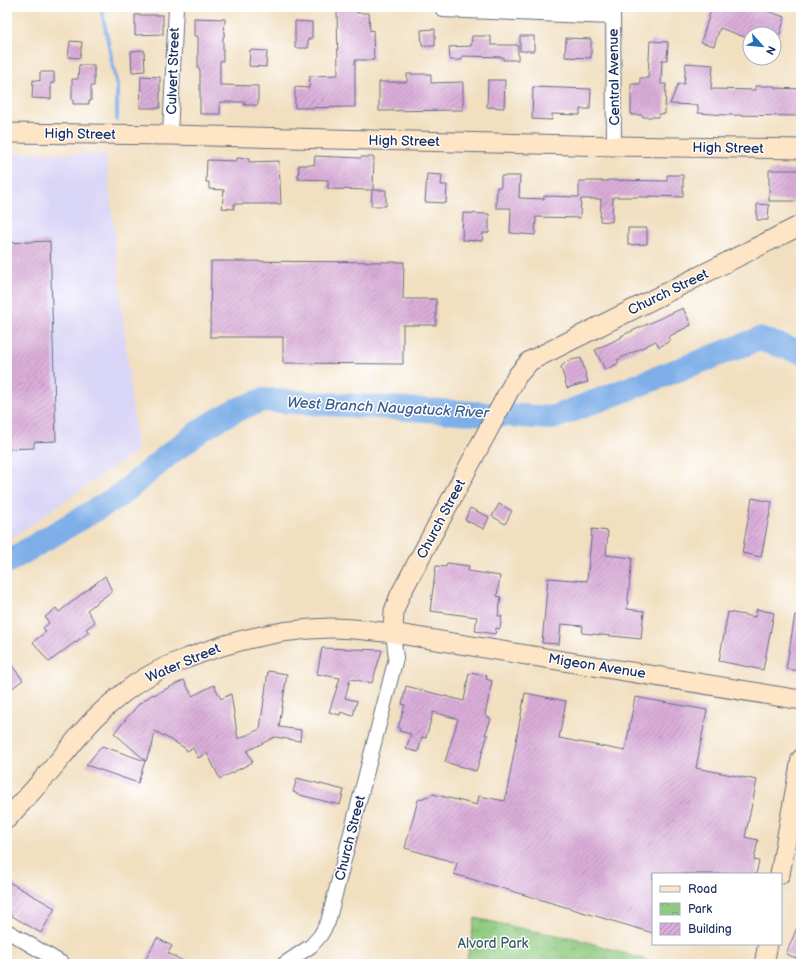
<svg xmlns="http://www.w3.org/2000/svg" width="808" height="971" font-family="'Balsamiq Sans',sans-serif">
	<defs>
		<pattern id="park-crowns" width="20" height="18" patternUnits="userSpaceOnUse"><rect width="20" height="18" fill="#8fca7f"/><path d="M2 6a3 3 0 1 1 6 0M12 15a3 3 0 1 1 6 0" fill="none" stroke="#74a46b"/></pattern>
		<pattern id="building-hatch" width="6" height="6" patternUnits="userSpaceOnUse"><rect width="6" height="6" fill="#daadd9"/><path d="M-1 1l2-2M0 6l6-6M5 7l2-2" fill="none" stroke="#b08db3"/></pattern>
	</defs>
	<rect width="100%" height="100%" fill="#fff"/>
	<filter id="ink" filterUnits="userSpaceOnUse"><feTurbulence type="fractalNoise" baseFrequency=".025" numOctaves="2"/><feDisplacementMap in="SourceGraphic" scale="8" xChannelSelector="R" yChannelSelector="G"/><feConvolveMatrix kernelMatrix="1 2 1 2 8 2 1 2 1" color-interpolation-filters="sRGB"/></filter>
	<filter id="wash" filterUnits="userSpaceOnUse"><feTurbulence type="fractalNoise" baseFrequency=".012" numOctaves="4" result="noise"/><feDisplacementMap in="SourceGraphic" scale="16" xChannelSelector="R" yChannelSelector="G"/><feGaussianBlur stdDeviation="0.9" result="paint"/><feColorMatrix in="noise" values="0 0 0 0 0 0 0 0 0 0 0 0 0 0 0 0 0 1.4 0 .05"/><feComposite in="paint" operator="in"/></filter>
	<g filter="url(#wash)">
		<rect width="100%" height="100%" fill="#f1dfc0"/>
		<!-- built -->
		<path fill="#dad6f7" d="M7,153l99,1 31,297 -130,90z"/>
		<!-- park -->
		<path fill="url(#park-crowns)" stroke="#557c6e" d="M475,918l58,13 41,7 85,26h-193z"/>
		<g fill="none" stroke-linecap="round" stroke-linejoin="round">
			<!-- stream -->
			<path stroke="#7daee8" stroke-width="4" d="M101,7l16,79v34"/>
			<!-- river -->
			<path stroke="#7daee8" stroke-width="24" d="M7,562l112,-66 53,-44 35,-26 29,-16 27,-10 289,18 207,-79 42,13"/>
		</g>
		<g id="blocks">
			<!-- building -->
			<path fill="url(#building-hatch)" d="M337,7h20v6h12l1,18 3,-1 1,30h-19v47l-60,1v-21l14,1 1,-12 28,-1z
				M712,7h50l-1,2 24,8 -5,17h-30v5l-30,-11 -6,18 -13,-4z
				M135,15h28v19l-28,1z
				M194,18l31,1 -1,18h-1v24h-3v24l38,1v19h-14l1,-3h-25v12h-20v-45h-2v-33h-4z
				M295,21l17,1v17h-4v9h-13z
				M435,29v17h-13l-1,-16z
				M472,36h19v9h27v15h-15v-3l-41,-1v4h-12l-1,-13 22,-1z
				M520,36h14v15h-14z
				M566,38l25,1v19l-26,-1z
				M70,41l12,1 -2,16 -12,-1z
				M650,41l18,1 -1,18h-5l-1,24h5l-1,30h-6l-1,3h-15l-1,-2h-11v-31h9v-6h8z
				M144,50l1,21 -13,1 -1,-21z
				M250,50l17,1 -1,16 -17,-1z
				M686,63l27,2 -2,24 44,1v-4h20v2l26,1v27l-75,-1 -28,-2v-8l-28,-1 8,-20h6z
				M79,65h15v21h-3v15h-2v3h-16v-4h-1v-21h6z
				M40,72h14v11h-3v16l-19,-1 1,-18 7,1z
				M407,74h24v9l32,-1v28l-84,1v-29h28z
				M141,76l19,1v31h-20z
				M488,80h17l-1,28 -17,-1z
				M533,87l58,2 -1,20h-10v6l-28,-1v6l-20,-1z
				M315,156l46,2v-1h13l-1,33h13v16h-15l1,-16 -44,-1v-9l-30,-1 1,-14h15z
				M237,158l12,1v3l30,-1 2,43h-47v5l-12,-1 2,-18 -15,-1v-7h-3l1,-22 30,1z
				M769,170h32v31h-32z
				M427,174l15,1 -1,10h6l-1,18 -21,-1z
				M667,175h16v22l-34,-1v1h-36l-1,25 -12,-1 1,-22h-20l-1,19 -44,-1 -1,18 -25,-2 1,-25h-15l1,-21h4v-11h19l-1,22 25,1v-3l35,1v-16h29v-1l59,1z
				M757,204l12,1 -1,15h-11z
				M463,213l26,1v19h-6l-1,8 -20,-1z
				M628,228h19v16l-19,1z
				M50,241l6,200 -22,1v6l-27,1v-206z
				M211,261l193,1 -1,37h33v26h-33v39l-120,-1v-26h-73z
				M683,308l8,17 -23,12 2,4 -11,6 -3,-6 -39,19 2,3 -14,7 -10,-20 27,-13 -1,-1z
				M581,358l7,24 -21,6 -6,-21 6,-6z
				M752,498l20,4 -11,55 -19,-4z
				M499,504l13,7 -7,13 -13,-8z
				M470,508l19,9 -5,12 -19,-9z
				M592,529l16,2 -2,24 26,3 -5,51 17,2 -3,28 -59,-6 1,-7 -22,-2 -2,20 -17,-1 6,-65 39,3z
				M447,563l22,3 -1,5 32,5 -3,20 4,1 -3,19h4l-2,13 -4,-1 -1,6 -20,-3 2,-14 -47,-6 6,-45 10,1z
				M105,576l7,15 -25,19 8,12 -9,7 3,3 -14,11v-1l-26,20 -16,-20 13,-10 -3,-4 6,-5 -4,-6 11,-9 3,4z
				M757,609l17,4 -11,57 -44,-9 9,-49 27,5z
				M795,615h6v56l-15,-2z
				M322,648l60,2 -10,33 -22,-4 -5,19 12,3 -4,15 -12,-4 -1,3 -11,-3 11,-34 -23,-4z
				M7,659l16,21 -16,12z
				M268,671l19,3 -8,53 22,3 -1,11 -25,-4 -28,14 6,11 -33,17 -13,-26 -9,5 -5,-10 -6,3 -2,-3 -30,-17 -3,16 -3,5 -3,9 -32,-28 25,-29 14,-10 1,1 30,-15 8,16 22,-11 7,14 10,-5 7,45 22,-10z
				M469,673l18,3 -1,3 6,2 -7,34 6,4 -6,16h3l-12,36 -31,-9 13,-43 -25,-7 -7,26 -4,-1 -4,15 -12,-3 5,-15 -12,-3 1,-3h-2l7,-23 -3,-1 4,-18 58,15z
				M525,693l41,8 -7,37 66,13 10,-54 72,13 -11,58 61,12 -12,57 13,3 -4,20 5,1 -3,13h-103v59l-199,-59 3,-11 -52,-15 13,-48 15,-6 44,11 2,-9 26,5z
				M102,746l43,15 -7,22 -52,-18z
				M297,778l47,12 -4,15 -44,-11v-1l-3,-1z
				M7,881l48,27 -14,25 -34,-20z
				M801,918v42l-15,-6z
				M157,938l15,8 -4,7 21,11h-46z"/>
		</g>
	</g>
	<g filter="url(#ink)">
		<use href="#blocks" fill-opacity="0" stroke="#666d80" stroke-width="1"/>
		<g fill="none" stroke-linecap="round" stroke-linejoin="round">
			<!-- street casing -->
			<g stroke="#666d80" stroke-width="16">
				<path id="street" d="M443,7v3l170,7
					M613,7l1,139
					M170,135l6,-128
					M7,931l56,33
					M284,964l27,-18 9,-10 8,-14 68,-264 -3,-25"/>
			</g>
			<!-- secondary casing -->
			<g stroke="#666d80" stroke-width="21">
				<path id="secondary" d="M7,133l163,2 444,11 187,3
					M393,633l1,-22 6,-16 117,-219 13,-15 271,-136
					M7,819c18,-20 37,-40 54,-61 11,-13 22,-28 34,-40 15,-15 38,-34 57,-44 10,-6 22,-11 33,-15 46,-18 95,-30 145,-31 21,0 42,3 63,5l408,67
					M780,874l21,-115
					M764,964l4,-20"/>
			</g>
			<!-- street -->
			<use href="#street" stroke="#fff" stroke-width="14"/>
			<!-- secondary -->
			<use href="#secondary" stroke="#fde5c5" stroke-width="19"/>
			<!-- rail casing -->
			<g stroke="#1b2f5e" stroke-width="4.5">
				<path id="rail" d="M786,962l4,2"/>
			</g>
			<!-- rail -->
			<use href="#rail" stroke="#fff" stroke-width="3" stroke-dasharray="9" stroke-linecap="butt"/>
		</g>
	</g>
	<g text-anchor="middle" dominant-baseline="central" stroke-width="3" stroke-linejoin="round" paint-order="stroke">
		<!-- street labels -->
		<g font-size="14" fill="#1b2f5e" stroke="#fff">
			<text transform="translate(173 71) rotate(-88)">Culvert Street</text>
			<text transform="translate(614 77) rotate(-91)">Central Avenue</text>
			<text transform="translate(80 134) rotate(1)">High Street</text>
			<text transform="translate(404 141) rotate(1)">High Street</text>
			<text transform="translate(728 148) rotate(1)">High Street</text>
			<text transform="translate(668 292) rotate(-26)">Church Street</text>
			<text transform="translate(441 519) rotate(-62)">Church Street</text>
			<text transform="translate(183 663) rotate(-23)">Water Street</text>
			<text transform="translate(597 666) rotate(9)">Migeon Avenue</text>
			<text transform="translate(350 838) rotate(-76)">Church Street</text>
		</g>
		<!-- park labels -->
		<g font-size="14" fill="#3e5e68" stroke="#fff">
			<text x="493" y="943">Alvord Park</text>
		</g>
		<!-- water labels -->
		<g font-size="15" font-style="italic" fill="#3d5b8e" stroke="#fff">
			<text transform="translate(388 408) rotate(3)">West Branch Naugatuck River</text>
		</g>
	</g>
	<!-- margin -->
	<rect width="808" height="971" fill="none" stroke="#fff" stroke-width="24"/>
	<!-- legend -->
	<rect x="652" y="873" width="130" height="72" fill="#ffffff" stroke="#a4acbf"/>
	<rect x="660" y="886" width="20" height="6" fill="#fde5c5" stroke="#a4acbf"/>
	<text x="688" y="893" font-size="12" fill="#1b2f5e">Road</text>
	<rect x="660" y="903" width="20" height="12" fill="url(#park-crowns)" stroke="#a4acbf"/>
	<text x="688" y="913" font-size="12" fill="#1b2f5e">Park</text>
	<rect x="660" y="923" width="20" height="12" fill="url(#building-hatch)" stroke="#a4acbf"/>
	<text x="688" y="933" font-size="12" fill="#1b2f5e">Building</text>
	<!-- north arrow -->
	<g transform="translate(762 46) rotate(117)"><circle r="19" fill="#ffffff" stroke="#a4acbf"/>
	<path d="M0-3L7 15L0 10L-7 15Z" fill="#1f6fb2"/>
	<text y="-6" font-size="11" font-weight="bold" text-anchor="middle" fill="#1b2f5e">N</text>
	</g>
</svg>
